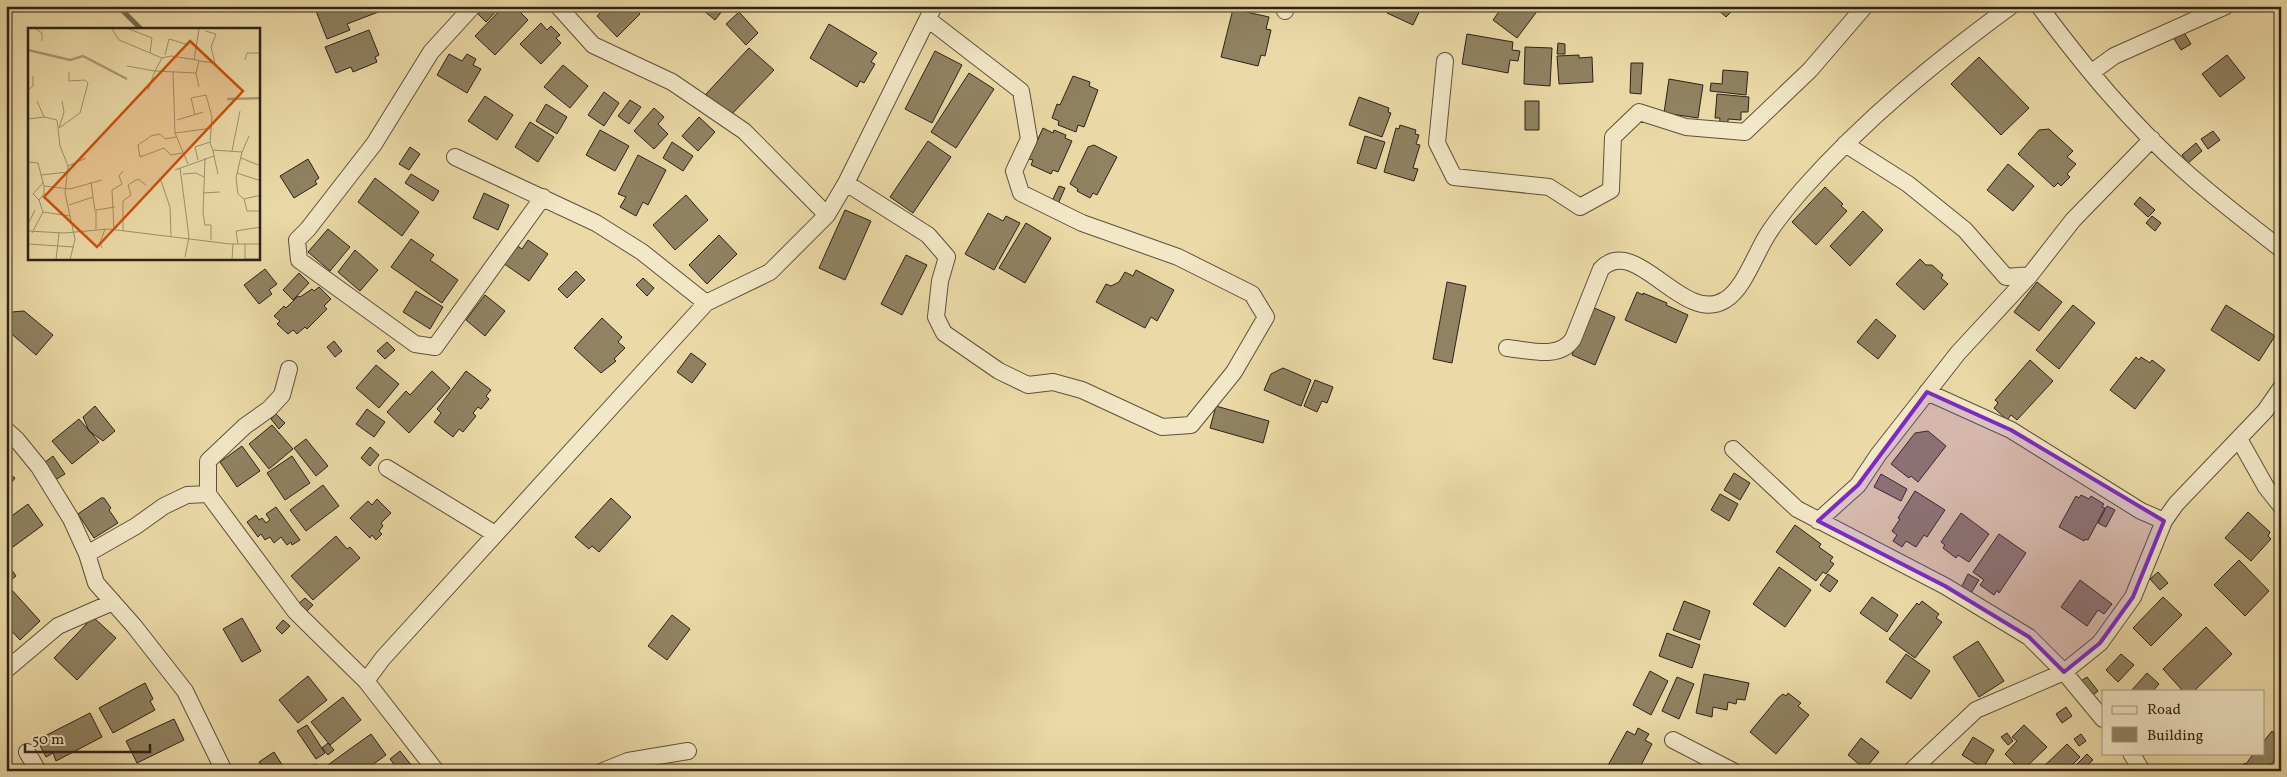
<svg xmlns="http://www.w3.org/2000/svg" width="2287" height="777" font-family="Vollkorn,serif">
	<rect width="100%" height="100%" fill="#ebdaa7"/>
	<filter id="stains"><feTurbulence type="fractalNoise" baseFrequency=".004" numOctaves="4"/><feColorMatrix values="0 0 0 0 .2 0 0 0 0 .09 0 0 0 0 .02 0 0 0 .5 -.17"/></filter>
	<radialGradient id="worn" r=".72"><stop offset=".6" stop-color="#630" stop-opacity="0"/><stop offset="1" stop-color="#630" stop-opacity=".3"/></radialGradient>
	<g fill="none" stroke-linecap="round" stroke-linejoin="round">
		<!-- stream -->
		<path stroke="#796b50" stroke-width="5" d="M118,6l23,23"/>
	</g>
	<!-- building -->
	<path fill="#908262" stroke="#2e2218" d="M314,6h71l1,3 -39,15 3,6 -23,9z
		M485,6h16l-15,16 -8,-8z
		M504,6h10l14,14 -33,35 -20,-19z
		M607,6h25l8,8 -23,23 -20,-21z
		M698,6h28l-11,14z
		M1391,6h31l-9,19 -26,-12z
		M1503,6h38l-24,32 -24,-18z
		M1714,6h23l-11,11z
		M1233,9l36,8 -3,12 5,1 -6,26 -4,-1 -3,11 -37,-9z
		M739,12l19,21 -12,12 -20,-21z
		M541,23l6,7 4,-4 9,9 -4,3 5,5 -20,21 -21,-20z
		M829,24l48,29 -6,9 4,2 -11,19 -4,-2 -3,6 -47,-29z
		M369,30l10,25 -4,2 2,5 -24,10 -2,-5 -15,6 -11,-26z
		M2183,31l8,13 -10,6 -8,-13z
		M1467,34l46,8 -1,8 8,1 -2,10 -8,-1 -2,13 -46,-9z
		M1558,43l7,1v10h-8z
		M1525,47l27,1 -2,38 -26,-2z
		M749,48l25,22 -45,47 -23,-23z
		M935,51l27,14 -30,58 -27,-14z
		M449,54l13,7 5,-7 9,5 -3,6 8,4 -14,24 -30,-18z
		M1579,55v3l13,-1 1,25 -34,2 -2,-28z
		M2227,55l18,23 -25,19 -18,-23z
		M1979,57l50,51 -28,27 -50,-51z
		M1631,63h12l-2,31 -11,-1z
		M563,65l25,21 -18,22 -26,-21z
		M1723,70l25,2 -2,23 -36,-4 1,-8 11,1z
		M969,73l25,16 -38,59 -25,-16z
		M1073,76l17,6 -1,4 9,4 -14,37 -6,-2 -2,7 -18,-7 1,-4 -7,-3 5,-14 3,1z
		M1669,79l34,6 -5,33 -34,-5z
		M604,92l15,11 -15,23 -16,-11z
		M1717,94l32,3 -1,15h-7v8l-13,-1v8h-9l1,-9h-5z
		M485,96l28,19 -16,25 -29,-19z
		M1359,97l30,11 -1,4 3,1 -9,24 -33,-12z
		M630,100l11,7 -12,17 -11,-8z
		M1525,101h14v29h-14z
		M546,104l21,13 -10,17 -21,-13z
		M654,108l10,9 -6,7 10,10 -14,15 -20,-18z
		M699,117l16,15 -17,19 -16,-15z
		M530,122l24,15 -16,25 -23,-15z
		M1400,125l16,5 -1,4 4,1 -3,9 4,1 -7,23 5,1 -4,12 -30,-9 12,-44 3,1z
		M1043,128l10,5 1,-3 12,5 -1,3 7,3 -14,31 -5,-2 -2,4 -20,-9 2,-5 -4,-1z
		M2049,129l24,22 -6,6 9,7 -9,10 3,3 -9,9 -3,-3 -4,4 -36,-33 21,-24z
		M600,130l29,16 -14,25 -29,-16z
		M2213,131l7,9 -12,9 -7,-10z
		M1365,136l20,6 -9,27 -19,-6z
		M928,141l23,16 -38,56 -23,-16z
		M672,142l21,14 -10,15 -20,-13z
		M2196,143l6,8 -14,12 -6,-8z
		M1094,145l23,12 -20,38 -4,-2 -3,5 -13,-7 1,-2 -8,-5 18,-37z
		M410,147l10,7 -11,16 -10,-6z
		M638,155l28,15 -18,35 -5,-3 -7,14 -16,-9 6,-10 -8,-3z
		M308,159l11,19 -4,3 2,3 -23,14 -14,-22z
		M2008,164l26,22 -21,25 -26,-21z
		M411,174l28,17 -6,10 -28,-18z
		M375,178l44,34 -17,24 -44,-34z
		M1059,186l6,2 -7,16 -6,-3z
		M1825,187l18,17 -2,2 6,5 -31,34 -24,-23z
		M484,193l25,12 -11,25 -25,-12z
		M686,195l22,25 -33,30 -22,-25z
		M2140,197l15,13 -7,7 -14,-13z
		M845,210l26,11 -26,59 -26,-12z
		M1863,211l20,19 -33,36 -20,-20z
		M988,213l15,8 3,-5 14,7 -26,47 -29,-16z
		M2152,216l9,7 -6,8 -9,-8z
		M1026,223l25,15 -26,45 -26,-15z
		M328,229l22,18 -20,24 -22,-19z
		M719,235l18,19 -30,30 -18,-19z
		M411,239l23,16 -4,5 28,20 -16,23 -51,-36z
		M528,240l20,14 -19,27 -26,-18 13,-18 6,4z
		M355,250l23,20 -18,21 -22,-19z
		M906,255l21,10 -25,50 -21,-11z
		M1920,259l6,6h6l11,10 -2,3 7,6 -24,26 -28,-26z
		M265,269l12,15 -8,6 3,4 -13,10 -15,-19z
		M1136,270l38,20 -17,31 -6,-4 -6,11 -49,-26 10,-18 5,2 8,-4 6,-10 8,4z
		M576,271l9,9 -18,18 -9,-9z
		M299,273l10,10 -16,17 -10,-10z
		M643,278l11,10 -7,8 -11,-11z
		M1447,282l19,4 -14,77 -19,-4z
		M2037,282l25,20 -23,29 -25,-19z
		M319,287l12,12 -7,7 3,3 -20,20 -2,-2 -8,7 -4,-4 -5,4 -11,-10 3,-3 -6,-5 10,-10 2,2 12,-12 2,1 12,-8 2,2z
		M416,291l27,16 -13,22 -27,-17z
		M1637,292l6,3v-2l24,10 -1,2 22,10 -12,28 -51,-23z
		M485,295l20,16 -20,25 -19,-16z
		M2073,305l22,18 -36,46 -23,-19z
		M2226,305l49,31 -16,25 -48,-31z
		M1592,307l23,10 -20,48 -23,-10z
		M24,311l29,24 -17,20 -29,-25 -1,-11 6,-7z
		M602,318l20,19 -4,5 7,6 -11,11 2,2 -15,12 -27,-25z
		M1876,319l20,17 -18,23 -21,-17z
		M334,341l8,10 -7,6 -8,-10z
		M387,342l8,8 -10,9 -8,-8z
		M691,353l15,11 -14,19 -15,-11z
		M2136,357l3,3 2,-3 9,6 2,-3 13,10 -30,39 -25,-19z
		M2030,360l23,21 -36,39 -6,-5 -4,5 -13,-12 4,-5 -3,-3z
		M376,365l23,19 -20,24 -23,-20z
		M1283,368l28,12 -10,26 -37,-16 7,-16z
		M432,371l18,17 -41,45 -22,-21 19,-21 4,4z
		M466,371l25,19 -5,6 3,3 -8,10 -3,-2 -5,6 3,3 -13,16 -4,-3 -6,8 -19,-15 7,-9 -4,-4z
		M1315,380l18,7 -6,16 -5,-2 -5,11 -13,-6z
		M95,406l20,25 -12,10 -14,-10 -6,-14z
		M1216,406l53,15 -6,22 -53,-15z
		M367,409l18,13 -11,15 -18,-13z
		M276,414l9,9 -6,6 -8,-10z
		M79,419l20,23 -27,22 -20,-23z
		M272,425l21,24 -24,20 -20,-25z
		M1928,431l18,15 -28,36 -7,-6 -2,2 -18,-14 24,-31z
		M306,439l22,27 -12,10 -22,-28z
		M242,446l18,25 -23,16 -17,-25z
		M370,447l9,8 -9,11 -9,-8z
		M53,456l12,18 -10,6 -11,-17z
		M292,456l18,27 -25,17 -18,-27z
		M6,466l5,3 -3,4 7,5 -9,12z
		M1734,473l16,10 -10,17 -16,-10z
		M1881,474l26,15 -6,12 -27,-14z
		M323,485l16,21 -33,25 -16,-21z
		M1915,491l30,19 -18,27 -3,-2 -8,12 -10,-6 -4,6 -9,-6 4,-6 -5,-4 8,-12 -2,-1z
		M1720,494l18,10 -9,17 -18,-11z
		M2081,495l8,4 2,-3 13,8 -2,3 3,1 -17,32 -3,-1 -1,2 -25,-14 17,-31 3,2z
		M101,498h3l7,10 -2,2 9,13 -24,15 -16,-24z
		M611,498l20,19 -32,35 -7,-6 -3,3 -14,-12z
		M377,499l14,14 -10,10 2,3 -4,5 3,3 -6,6 -4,-5 -2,3 -20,-20 18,-17 4,4z
		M28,504l15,21 -37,27v-32z
		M2107,506l8,4 -9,17 -8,-4z
		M276,507l24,33 -8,5 -1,-3 -4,3 -6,-8 -7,6 -4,-6 -5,3 -4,-6 -3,3 -11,-15 9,-7 3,5 3,-2 4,5 4,-3 -4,-6z
		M2248,512l22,20 -2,4 3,3 -20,22 -26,-23z
		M1961,513l28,21 -20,28 -11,-7 -2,3 -13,-10 2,-3 -4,-3z
		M1795,525l26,19 -2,3 14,10 -3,4 4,3 -8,10 -3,-2 -7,9 -40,-29z
		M1999,534l27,19 -27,40 -2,-3 -3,5 -14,-10 4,-5 -11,-8z
		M336,536l11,13 3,-2 10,11 -47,42 -22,-24z
		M2239,560l30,31 -24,25 -31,-31z
		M1779,567l32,23 -26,37 -32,-23z
		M11,569l5,7 -5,4 -5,-7z
		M2158,572l10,11 -8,7 -10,-11z
		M1828,574l10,7 -8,11 -10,-7z
		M1968,574l11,6 -8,13 -10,-5z
		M2080,580l32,24 -8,10 -6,-4 -11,16 -26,-19z
		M10,588l30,33 -20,19 -14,-15v-33z
		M1872,597l26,18 -11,17 -27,-19z
		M2163,597l19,18 -31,31 -18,-18z
		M305,598l8,7 -7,7 -8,-8z
		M1684,601l26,10 -10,29 -27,-10z
		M1922,601l17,13 -3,4 6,4 -27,36 -26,-19 28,-36 2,2z
		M672,615l18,14 -23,31 -19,-14z
		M93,617l23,21 -39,42 -23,-22z
		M242,618l19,33 -19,11 -19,-33z
		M283,620l7,6 -8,8 -6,-6z
		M2206,627l26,27 -38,37h-11l-20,-22z
		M1667,633l33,12 -8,23 -33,-12z
		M1978,641l26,40 -25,16 -26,-40z
		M1906,654l24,17 -19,28 -25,-17z
		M2121,654l13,11 -16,17 -12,-12z
		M1650,671l18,10 -17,34 -18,-10z
		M2147,673l12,11 -6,7h-22z
		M1704,674l45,9 -4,17 -8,-1 -1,5 -8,-2 -1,8 -14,-3 -1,10 -16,-4z
		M308,676l19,24 -29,23 -19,-23z
		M1677,677l17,7 -15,35 -17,-8z
		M2087,677l11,14 -9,7 -11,-15z
		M145,683l8,16 -3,2 5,9 -42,23 -14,-25z
		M1788,693l13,10 -3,3 11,9 -33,39 -26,-22 28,-34 5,-4 3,2z
		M343,697l18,23 -31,25 -19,-23z
		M2066,707l6,9 -10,7 -6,-9z
		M90,713l12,24 -46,24 -3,-8 -7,4 -9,-17z
		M174,719l10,21 -47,23 -11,-22z
		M307,725l18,28 -9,6 -19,-28z
		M2024,725l23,22 -25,24 -17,-17 12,-13 -5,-4z
		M1638,728l11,6 -4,6 7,4 -14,27h-27l-5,-2 21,-38 8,4z
		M2272,731l9,8v13l-15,19h-12l-8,-7 8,-11h9v-11z
		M2007,733l6,8 -5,4 -7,-8z
		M371,734l15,21 -22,16h-37l-2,-4z
		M2081,734l5,7 -7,5 -5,-7z
		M1973,737l21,13 -11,18 -21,-13z
		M1861,738l18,14 -14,17 -17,-14z
		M328,743l6,7 -6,5 -6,-7z
		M2067,744l13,13 -14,14h-27z
		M400,751l16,20h-17l-9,-12z
		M274,752l12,19h-21l-6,-9z
		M2087,754l6,6 -12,11h-11z
		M2245,763l6,8h-16z
		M316,764l4,7h-15l-1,-1z"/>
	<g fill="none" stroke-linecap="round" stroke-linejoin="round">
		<!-- minor casing -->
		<g stroke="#5d503c" stroke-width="18">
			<path id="minor" d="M473,6l-42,46 -57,92 -66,85 -11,11 2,20 116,84 20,3 108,-150
				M558,6l35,39 79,37 72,49 83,84
				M2039,6c44,59 92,118 147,166 30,27 63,52 95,77
				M1285,11l2,-5
				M1445,61l-8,82 17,34 95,10 31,20 31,-17 2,-53 26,-25 47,15 59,5 65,-62 55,-64
				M2092,72l22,-16 112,-50
				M1845,144l63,40 57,46 41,47 24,-2 43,-55 79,-81
				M455,157l141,66 46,29 64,51
				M846,183l82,52 19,22 -7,24 -4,36 8,16 55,38 29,14 25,-3 29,8 80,37 29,-2 43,-53 32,-55 -14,-23 -74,-37 -96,-34 -61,-30 -7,-22 15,-32 -8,-48 -92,-71
				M1507,348c23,2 52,12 66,-9l28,-70c35,-36 82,57 124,31 19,-11 31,-48 43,-66 10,-16 23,-31 35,-45 62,-70 133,-128 208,-183
				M289,369l-7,26 -13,14 -24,17 -37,35v33l87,117 71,70 70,90
				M1927,392l84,38 130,81 23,10
				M6,430l11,10 22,27 32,52 16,35
				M2239,439l27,48 15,19
				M1733,449l64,60 148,77 84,51 35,35 39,47
				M387,468l108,66
				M208,494l-21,1 -23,11 -28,20 -49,28 9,29 38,43 51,65 39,80
				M1818,521l40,-36 20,-30 80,-102 72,-78
				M6,670l52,-44 55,-24
				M366,681l17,-23 323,-355 64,-31 57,-57 19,-32 88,-177
				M1673,740l60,31
				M27,752l11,19
				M2131,753l11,18
				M603,771l25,-10 60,-10
				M1911,771l65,-61 88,-38 36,-29 33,-46 31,-76 12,-17 89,-93 16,-23"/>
		</g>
		<!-- minor -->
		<use href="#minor" stroke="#f2e7c6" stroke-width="16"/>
	</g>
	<!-- marked area -->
	<path fill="#7b2cbf" fill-opacity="0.2" stroke="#7b2cbf" stroke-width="4" stroke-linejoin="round" d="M1927,392l84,38 153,91 -31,76 -33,46 -36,29 -35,-35 -84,-51 -127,-65 40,-36z"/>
	<!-- overview -->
	<g transform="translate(28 28)">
		<rect width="232" height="232" fill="#ebdaa7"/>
		<path fill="none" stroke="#ab9b76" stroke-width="2.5" d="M0,22l42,10 13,-4 44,23M199,71l34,-1"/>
		<path fill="none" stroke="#9f906e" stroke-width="1" d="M8,1l6,4v8M84,1l7,11 43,18 -7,13 41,2 3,14M101,1l23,9 -2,15M137,27l4,-16 20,6M134,30l9,-2 26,4 2,1 -3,12M166,32l5,-31M217,32l2,-7h14M171,33l16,2 -4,-16 5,-13 -11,-3M99,38l28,5 -7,19M145,44l2,61 13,31M0,62l5,-4v-10M9,73l7,16 13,3 3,26 8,20 -3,27 10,46 -5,21M34,73l2,11 -5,16 21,-15 8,-30 -3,-3 -16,1v-9M167,87l-4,-17 15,-3 6,22 -2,26 3,7 29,2 -6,26 2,16 6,5 17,-4M0,91l16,-2M149,92l26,-8M147,105l37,-5M148,109l-11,2 -5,-5 -9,2 -13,9 2,12 24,-9 7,7 11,-2M204,123l8,-40M214,124l7,-16M186,128l4,18M177,130l-2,55 2,12h6v15M213,130l20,8M170,132l-3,-13 15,-5M0,134l10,1 6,23v8l-5,6 4,12 -11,21M40,138l18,-8M152,140l9,69 -4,20M147,142l39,-14 -1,-6M209,145l24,8M155,146l13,-1 8,4M13,147l27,-3M132,150l10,29 1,29M63,154l4,29M16,158l26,3 32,-9M175,165l17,-1M216,171l3,12h14M11,172l-6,-6 10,-11M41,177l24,-8M15,184l27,4M0,196l7,-14M68,201v-19l19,-3M86,202l-2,-40 10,-6 -3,-8 4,-5M0,203l36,2 45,-4 121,15h31M95,203v-30l8,-6 -3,-10 10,-6 8,6M0,216l46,3M210,216l-2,-13 25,-4M217,216v16M74,220l-2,-5 5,-14M217,231h16M28,232l3,-27M204,232l1,-16"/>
		<path fill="#cc510e" fill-opacity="0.15" stroke="#cc510e" stroke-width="2.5" d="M162,13l53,50 -146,156 -53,-50z"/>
		<rect width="232" height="232" fill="none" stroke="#2e2218" stroke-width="2.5"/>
	</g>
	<!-- margin -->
	<rect width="2287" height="777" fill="none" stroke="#ebdaa7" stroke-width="25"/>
	<rect x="8" y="8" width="2272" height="762" fill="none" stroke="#2e2218" stroke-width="2.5"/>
	<rect x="12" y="12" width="2262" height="752" fill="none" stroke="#2e2218"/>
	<!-- legend -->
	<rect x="2102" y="690" width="162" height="65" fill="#f2e7c6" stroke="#a49880"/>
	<rect x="2112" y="706" width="25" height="8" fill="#f2e7c6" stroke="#a49880"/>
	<text x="2147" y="714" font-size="15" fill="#2e2218">Road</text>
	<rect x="2112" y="727" width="25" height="15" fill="#908262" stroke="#a49880"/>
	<text x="2147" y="740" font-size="15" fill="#2e2218">Building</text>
	<!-- scale -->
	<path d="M25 744v8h125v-8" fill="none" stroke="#2e2218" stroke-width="2.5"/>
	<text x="32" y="744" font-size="15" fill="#2e2218" stroke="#f2e7c6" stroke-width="4" paint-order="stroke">50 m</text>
	<rect width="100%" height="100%" filter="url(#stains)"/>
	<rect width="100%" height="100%" fill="url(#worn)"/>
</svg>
